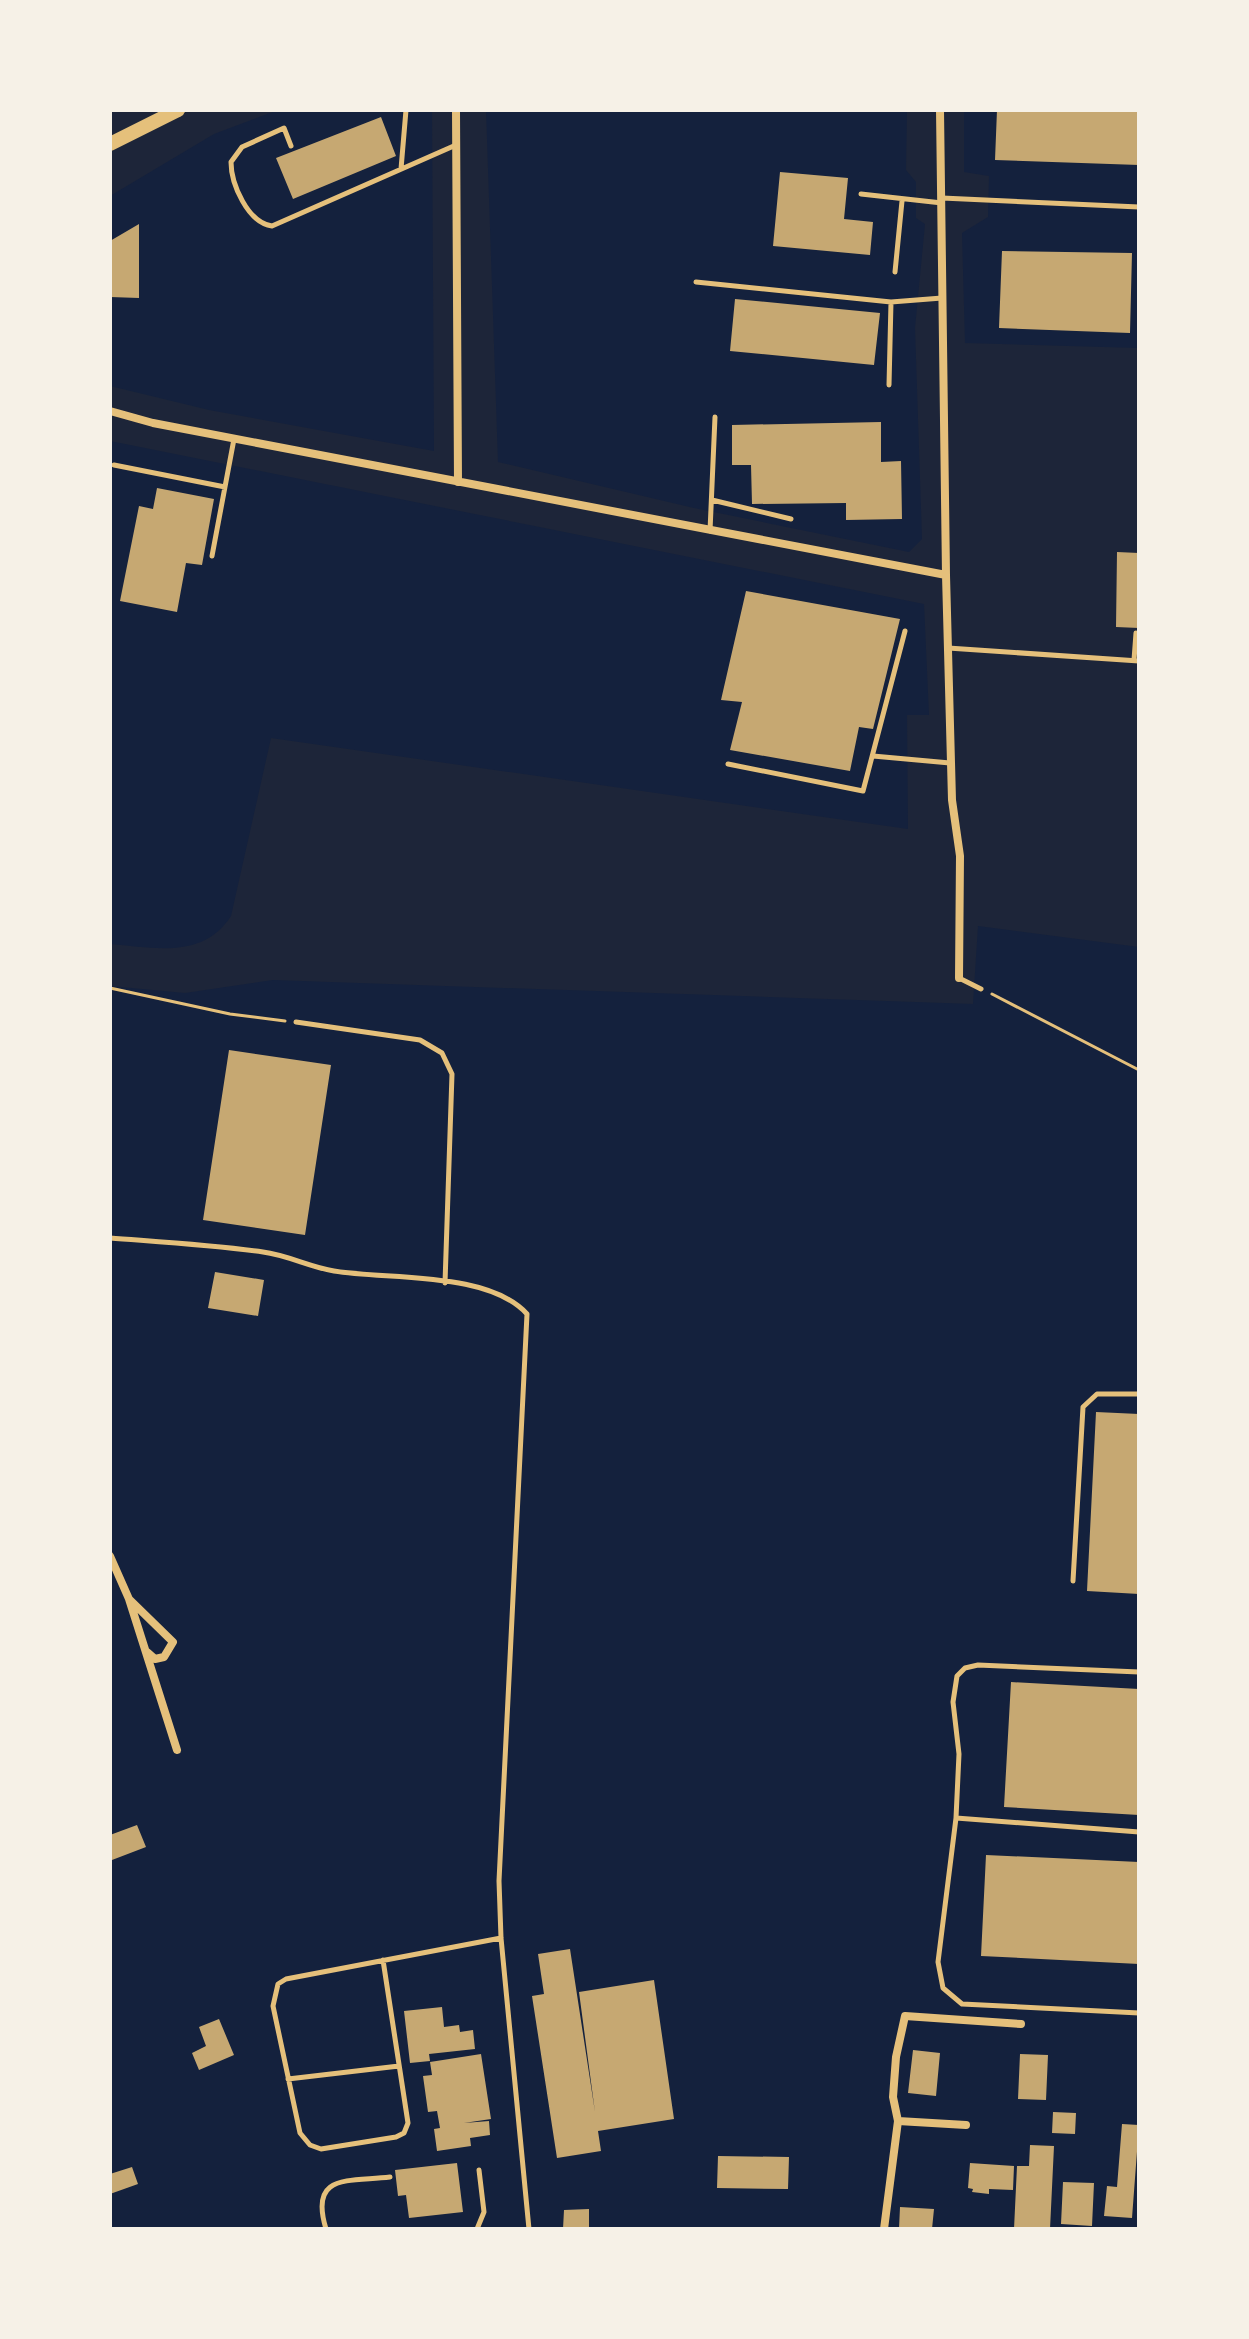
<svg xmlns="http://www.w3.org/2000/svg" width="1249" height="2339" font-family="'PT Sans',sans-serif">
	<rect width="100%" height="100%" fill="#14213d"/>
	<!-- green -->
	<path fill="#1d2539" d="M110,110h168l-64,24 -104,62z
		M432,110h54l12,352 196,46 215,44 13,-13 -7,-211 10,-104 -9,-6v-36l-10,-12 1,-60h57v62l25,4 -1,41 -26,16 3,110 174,5v599l-161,-21 -5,78 -700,-24 -88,13 -75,-7v-42c46,4 93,15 121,-28l40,-178 637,91 -1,-114h22l-5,-111 -814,-163v-55l99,24 225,41z"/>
	<!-- building -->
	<path fill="#c6a872" d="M997,110h142v55l-144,-5z
		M381,117l15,39 -103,43 -17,-41z
		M780,172l68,6 -4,41 29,3 -3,33 -97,-9z
		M139,224v74l-29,-1v-56z
		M1002,251l130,2 -2,80 -131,-5z
		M735,299l145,14 -6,52 -144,-14z
		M881,422v40l20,-1 1,58 -56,1v-17l-94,1 -1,-39h-19v-40z
		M157,488l57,11 -12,66 -16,-2 -9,49 -57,-11 19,-95 14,3z
		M1117,552l22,1v75l-23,-1z
		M746,591l154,28 -27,110 -14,-2 -9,44 -120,-21 12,-48 -21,-2z
		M229,1050l102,15 -26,170 -102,-15z
		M215,1272l49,8 -6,36 -50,-8z
		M1096,1412l43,2v180l-52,-3z
		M1011,1682l128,7v126l-135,-8z
		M137,1825l9,22 -34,13 -2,-25z
		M986,1855l153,7v102l-158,-8z
		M570,1949l25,163 -16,-120 75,-12 20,139 -76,12 3,20 -44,7 -25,-162 12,-2 -6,-40z
		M442,2007l2,20 15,-2 1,7 13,-2 2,19 -46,5 1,7 -20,2 -6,-52z
		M219,2019l15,36 -35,15 -7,-17 14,-7 -7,-19z
		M913,2050l27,3 -4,43 -28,-3z
		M481,2054l10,65 -27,4 25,-2 1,14 -20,3 1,8 -34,5 -3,-22 6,-1 -3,-17 -9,1 -5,-36 9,-1 -2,-13z
		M1020,2054l28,1 -2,45 -28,-1z
		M1053,2112l23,1 -1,21 -23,-1z
		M1122,2124l17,1 -7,93 -28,-2 3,-30 10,1z
		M1030,2145l24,1 -4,83h-36l3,-63h12z
		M718,2156l71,1 -1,32 -71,-1z
		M457,2163l6,49 -54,6 -3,-23 -8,1 -3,-26z
		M970,2163l44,3 -1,24 -24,-1v5l-17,-2 1,-3 -5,-1z
		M132,2167l6,17 -28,10v-20z
		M1063,2182l31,1 -2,43 -31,-2z
		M900,2207l34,2 -2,20h-33z
		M589,2209v20h-26l1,-19z"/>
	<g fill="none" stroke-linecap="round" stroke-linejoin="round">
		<!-- path -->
		<path stroke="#e5c07b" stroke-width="3" d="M110,988l120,26 55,7
			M992,994l147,76"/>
		<!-- service -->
		<path stroke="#e5c07b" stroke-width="5" d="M291,146l-7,-18 -42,19 -11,15c0,22 17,61 41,64l184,-81
			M401,169l5,-59
			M861,194l81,9
			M942,198l197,9
			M895,272l7,-71
			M696,282l195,20 51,-4
			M889,385l2,-83
			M114,465l111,22
			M712,500l79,19
			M710,531l5,-114
			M212,556l22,-117
			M948,648l191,13
			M1134,660l2,-27
			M873,756l77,7
			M728,764l135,27 42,-160
			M959,978l22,11
			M296,1022l124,18 22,13 10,21 -7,209
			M110,1238c51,4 102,7 153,14 24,3 47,15 71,19 55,9 154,0 193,43l-28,567 2,57 28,291
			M1073,1581l10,-174 14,-13h42
			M1139,1672l-161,-7 -13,3 -8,8 -4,26 6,52 -3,64 -18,144 5,26 19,16 177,9
			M956,1818l183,14
			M383,1960l25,163 -4,10 -8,4 -75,12 -11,-4 -10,-12 -27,-127 5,-22 8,-5 215,-41
			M288,2079l111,-13
			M326,2229c-17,-56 22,-47 64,-52
			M477,2229l7,-17 -5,-42"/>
		<!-- minor -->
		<path stroke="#e5c07b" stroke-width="8" d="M456,110l2,372
			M940,110l6,465 6,225 8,56 -1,122
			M110,411l43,12 793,152
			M110,1556l19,43 48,151
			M130,1600l43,42 -9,15 -9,2 -8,-7
			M898,2121l68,4
			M884,2229l14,-108 -5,-24 3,-40 9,-41 116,8"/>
		<!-- tertiary -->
		<path stroke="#e5c07b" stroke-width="14" d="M110,144l68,-34"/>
	</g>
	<!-- border -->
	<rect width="1249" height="2339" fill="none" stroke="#f6f1e7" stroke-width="224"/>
</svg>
